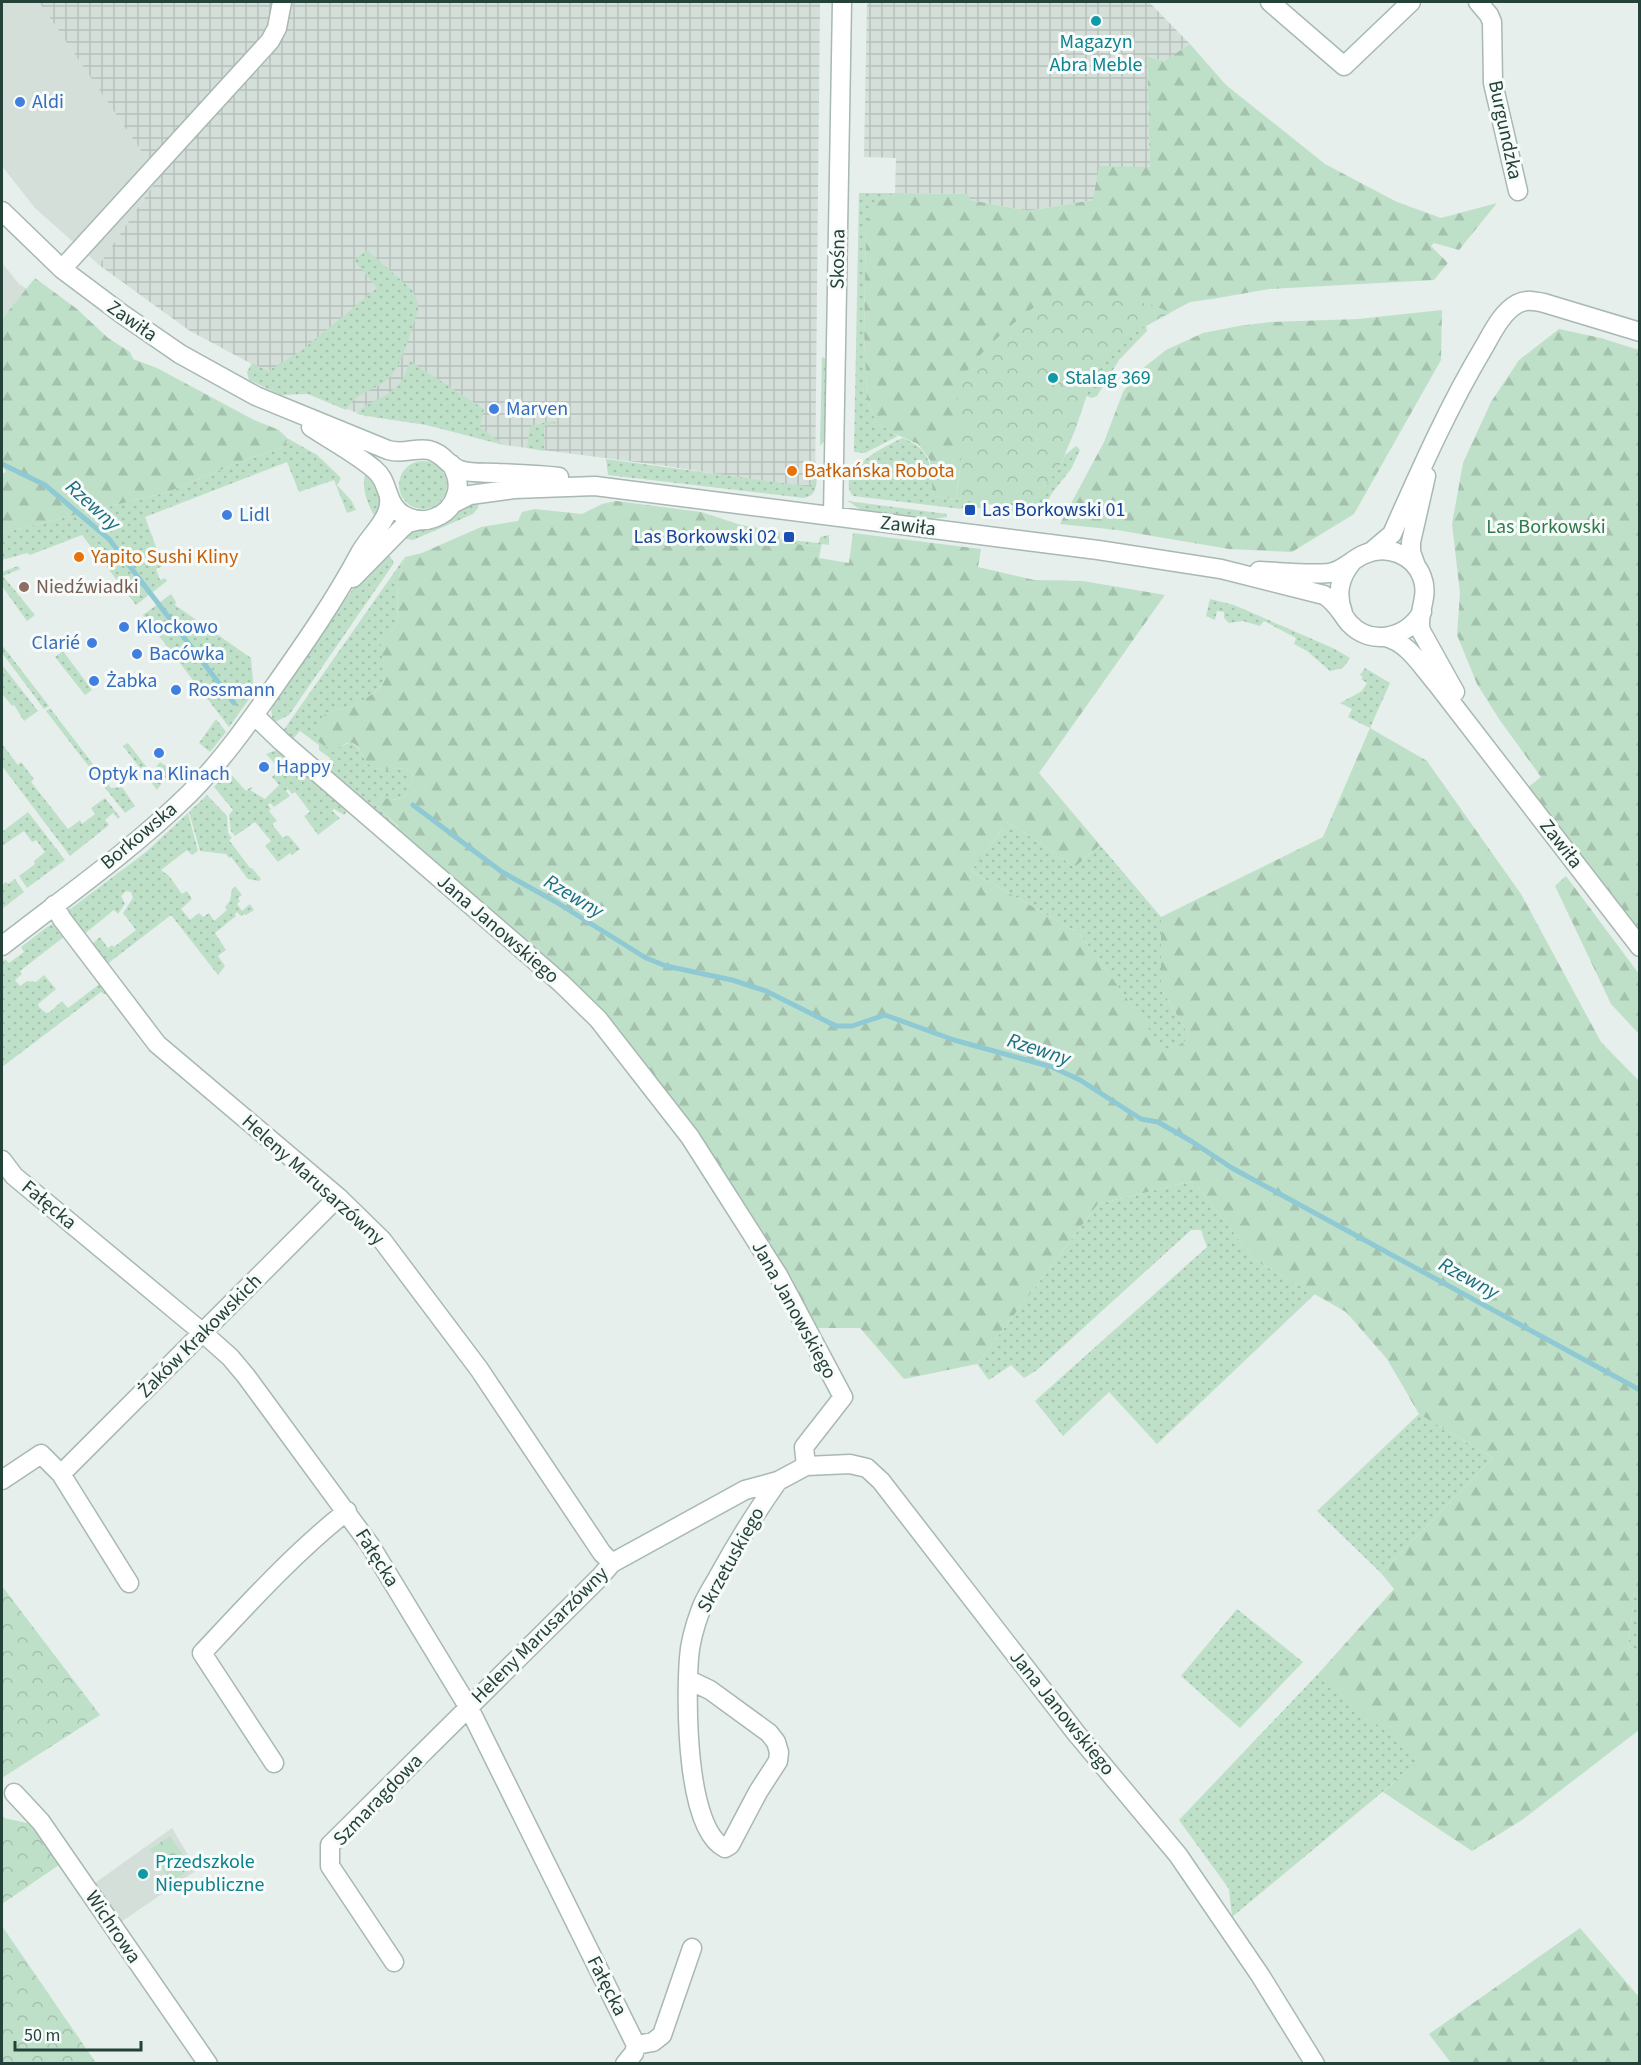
<svg xmlns="http://www.w3.org/2000/svg" width="1641" height="2065" font-family="'Source Sans 3',sans-serif">
	<defs>
		<pattern id="industrial-grid" width="8" height="8" patternUnits="userSpaceOnUse" patternTransform="scale(1.5)"><rect width="8" height="8" fill="#d4dfda"/><path d="M0 4h8M4 0v8" fill="none" stroke="#b6c1bc"/></pattern>
		<pattern id="grass-dots" width="8" height="8" patternUnits="userSpaceOnUse" patternTransform="scale(1.5)"><rect width="8" height="8" fill="#bfe0c8"/><path d="M2 2h.1M6 6h.1" fill="none" stroke="#a4c1ad" stroke-width="1.8" stroke-linecap="round"/></pattern>
		<pattern id="forest-firs" width="22" height="20" patternUnits="userSpaceOnUse" patternTransform="scale(1.5)"><rect width="22" height="20" fill="#bfe0c8"/><path d="M5 1l3.5 6h-7zM16 11l3.5 6h-7z" fill="#a4c1ad"/></pattern>
		<pattern id="park-crowns" width="20" height="18" patternUnits="userSpaceOnUse" patternTransform="scale(1.5)"><rect width="20" height="18" fill="#bfe0c8"/><path d="M2 6a3 3 0 1 1 6 0M12 15a3 3 0 1 1 6 0" fill="none" stroke="#a4c1ad"/></pattern>
	</defs>
	<rect width="100%" height="100%" fill="#e6efeb"/>
	<!-- built -->
	<path fill="#d4dfda" d="M2,2h37l120,175 -60,88 -64,-57 -33,-42z
		M2,263l17,21 8,5 -25,30z
		M172,1828l25,42 -76,52 -26,-39z"/>
	<!-- industrial -->
	<path fill="url(#industrial-grid)" d="M39,2h781l-5,487 -156,-24 -155,-20 -77,-20 -62,-9 -57,-22 -118,-63 -91,-66 60,-88z
		M867,2h282l41,42 -26,17 -17,-5 3,112 -57,32 -65,11 -58,-11 -2,-6 -73,-1 1,-35 -32,-1z"/>
	<!-- grass -->
	<path fill="url(#grass-dots)" d="M859,193h36l-14,7 -15,28 -2,104 3,67 9,23 22,14 -33,17 -11,-1z
		M367,250l46,41 5,12v7c-7,19 -14,51 -27,66 -14,16 -30,11 -45,34l-38,-16 -27,1 -32,-15 -2,-8 5,-9 16,8 34,-21 75,-62 -23,-28z
		M1146,325l1,6 -28,29 -22,36 -5,2 -6,-2c9,-29 34,-56 60,-71z
		M822,357l6,3 -2,79 -6,7z
		M410,361l74,48 -4,18 24,18 -77,-20 -70,-11c9,-12 21,-13 32,-21 12,-8 17,-19 21,-32z
		M552,421l4,2 -12,3v25l-17,-3 3,-22z
		M279,430l8,8 30,17 24,23 -4,7 14,15 5,10 -9,3 -13,-33 -35,12 -12,-30 -142,55 18,49 -7,3 4,11 5,-2 2,3 -31,24 -54,-70 -52,20 -3,-2 -25,7v-27l166,-41 79,-33 41,-13z
		M903,438c30,13 28,28 30,58l46,6 5,7 -20,-4 -2,4 -109,-13c-20,-24 33,-51 50,-58z
		M1076,446l4,4 -9,19 -19,24 -10,18 -27,4 -4,-2 -1,-4 15,1 33,-40 7,-15z
		M606,459l206,28 -1,-27 5,2c0,14 5,33 -12,36l-196,-23z
		M399 485a24 24 0 1 1 48 0a24 24 0 1 1-48 0Z
		M367,470l5,4 10,25 -6,20c-8,-14 -17,-34 -9,-49z
		M479,499l-1,9 -5,6 -60,26 -13,-2 13,-9 41,-16z
		M848,501l99,13v3l-16,2 -70,-9z
		M758,528l22,4v7l39,4 1,-6 9,-2v10l-7,-1 -1,3 -64,-8z
		M388,553l6,10 -105,152 -16,8 -2,-14 2,-5 86,-124z
		M405,557l-8,27 1,39c-5,6 -15,14 -17,23 -1,9 5,18 5,28 -1,17 -36,37 -52,36l8,36 9,-4c12,7 12,24 27,27 13,2 27,-6 36,7l-4,6 -2,13 -6,3 -28,5 24,24 -1,3 -68,-59 1,-13 -11,-8v-5l-19,-14 -9,10 -8,-10z
		M18,566l2,3 -17,7 32,39 -8,6 -25,-35v-14z
		M171,594l5,8 -1,3 76,53 3,34 -25,35 -86,-112z
		M1210,599l24,6 101,44 15,9 -7,10 -13,3 -23,-20 -13,-7 2,-6 -32,-17 -4,5 -17,-5 -14,2 -5,-5v-6l-7,-1 -2,9 -9,-4z
		M2,645l47,61 -5,3 -42,-56z
		M63,651l29,39 -7,5 -30,-38z
		M3,666l35,45 -14,10 -10,-16 -2,1 -9,-11 -1,1z
		M1365,668l25,15 -20,45 -22,-11 4,-8 -12,-6 22,-12 5,-8 -6,-4 2,-2 -3,-2z
		M50,708l56,73h-6l-54,-70z
		M216,719l10,13 -16,20 -11,-9z
		M128,743l23,30 9,-11 11,8 -14,20 -34,-44z
		M2,744l16,21 3,-3 13,17 -3,3 37,47 12,-9 2,4 13,-10 -4,-6 14,-10 15,19 -2,2 -5,-6 -8,7 4,5 -39,31 -68,-90z
		M277,750l70,61 -3,4 -10,-6 -2,2 8,7 -22,17 -14,-19 6,-4 -15,-20 -3,2 -4,-5 -2,2 4,5 -16,11 -4,-4 -2,2 3,4 -2,2 8,10 -5,3 11,14 5,-3 12,14 -8,6 -2,-2 -12,9 -13,-16 6,-5 -16,-19 -20,14 -4,-5 -2,-16 4,-5 -19,-23 14,-16 18,20 5,-4 2,1 -3,2 15,9 14,-14 -7,-8 8,-8 -14,-15z
		M102,784h6l3,4 11,-1 13,19 -10,7z
		M207,795l20,21 1,17 4,5 -3,2 21,28h2l9,11 -2,2 -11,-2 -17,-22 -2,1 -3,-4 -26,-3 -11,-39z
		M28,812l37,48 -38,28 -8,-12 16,-12 -1,-3 11,-9 -9,-12 -4,2 -8,-11 -22,15v-14z
		M188,813l10,38 -6,4 -5,-5 -26,20 8,6 13,18 5,-3 5,8 -11,10 9,11 9,-7 4,4 6,-4 5,8 13,-11 -2,-3 5,-6 2,-12 3,-3 7,9 -4,3 2,3 -3,3 5,7 8,-7 4,6 -8,5 -2,-1 -3,2 -4,-4 -2,2 1,2 -21,17 11,17 -8,6 7,10 -7,9 -47,-60 -65,50 -15,-20 9,-8 8,11 4,-3 2,2 22,-17 -13,-17 10,-15 -2,-6 -5,-1 -5,5 4,8 -7,10 -4,-4 -31,25 -15,-23 1,-2 77,-58z
		M1008,822l67,45 25,-22 61,72v71l29,49 -23,18 -87,-121 -109,-63z
		M15,879l9,13 -22,17v-24l4,-3 2,2z
		M55,923l10,13 -45,35 2,3 -7,6 5,6 7,-5 9,1 8,-7 12,14 -18,15 1,3 7,6 4,-1 12,-11 6,7 33,-25 7,10 -4,1 -3,-2 -99,75v-105l3,-3 4,4 15,-11 -3,-5 26,-20z
		M1193,1181l63,80 59,33 -158,150 -48,-52 -46,44 -28,-35 172,-154 -6,-17h-10l-154,140 -13,8 -13,-13 -22,15 -12,-16 121,-160z
		M1419,1414l74,44 -112,115 -64,-62z
		M1639,1587v66l-11,-8 7,-54z
		M1237,1609l66,53 -63,66 -59,-52z
		M1318,1674l104,85 -190,158 -3,-28 -50,-69z"/>
	<!-- forest -->
	<path fill="url(#forest-firs)" d="M1190,44l36,41 99,79 72,38 44,16 56,-15 -38,47 -25,-7 -3,3 17,17 -14,17 -165,9 -57,10 -22,3 -50,27 -26,21 -23,32 -16,48 -17,40 -33,40 -63,-56 -6,45 -23,-3 -3,-36 -12,-16 -25,-11 -17,-11 -9,-23 -3,-67 2,-104 5,-19 10,-9 14,-7 73,1 2,6 58,11 65,-11 6,-34 51,1 -3,-111 17,5z
		M35,278l42,31 31,29 22,14 3,7 24,9 97,52 25,10 9,16 -41,13 -79,33 -166,41v-59l4,-2 -4,-8v-145z
		M1442,310l-1,50 -87,154 -62,38 -63,-3 -112,-19 -57,-6 44,-82 19,-50 14,-19 29,-23 37,-17 36,-7 32,-4 87,-3z
		M1559,329l42,9 38,12v581l-112,-143 14,-11 -42,-58 -22,-35 -20,-49 3,-42 -8,-69 11,-61 28,-61 28,-42z
		M616,501l85,11 40,13 17,3 -1,11 64,8 -2,11 30,5 4,-30 128,16 -3,18 56,13 49,1 82,14 -126,178 61,72 -25,22 -67,-45 -37,49 109,63 87,120 23,-17 -29,-49v-71l162,-80 47,-109 57,33 94,133 80,148 38,39 1,506 -5,4 -7,54 11,8v77l-117,90 -50,31 -89,-59 38,-33 -50,-39 -53,-46 76,-85 -13,-16 112,-115 -74,-44 -32,-55 -41,-47 -90,-51 -63,-80 -95,23 -121,160 -73,15 -44,-51h-47l-43,-85 -80,-116 -73,-96 -220,-201 1,-4 -24,-23 8,-7c8,6 17,4 25,-1l3,-13 4,-6c-9,-14 -26,-3 -40,-8 -11,-5 -13,-21 -21,-25 -11,-4 -14,16 -34,-1 -5,-12 -1,-26 12,-31 6,-2 12,-1 18,-4 12,-5 24,-12 32,-21 11,-13 -2,-27 0,-41 2,-8 12,-16 17,-22l-1,-39 8,-27 17,-4 59,-26 37,-6 4,-9 13,-3 47,5 20,-10z
		M1566,876l73,98v60l-28,-30 -56,-118z
		M1580,1928l59,69v66h-188l-22,-29z"/>
	<!-- park -->
	<path fill="url(#park-crowns)" d="M1047,298c32,0 96,-3 123,15l-30,16 -26,21 -23,32 -16,48 -17,40 -33,40 -69,-11c2,-15 5,-31 5,-46 1,-20 -5,-40 -4,-60 2,-27 67,-80 90,-95z
		M2,1586l98,129 -98,63z
		M2,1815l2,3 32,7 4,12 19,28 -57,39z
		M170,1836l22,32 -21,14 -21,-33z
		M2,1926l94,137h-94z"/>
	<g fill="none" stroke-linecap="round" stroke-linejoin="round">
		<!-- stream -->
		<path stroke="#8ec9d4" stroke-width="5" d="M2,464l43,21 64,54 125,164
			M413,805l89,67 54,30 90,56 20,8 66,14 34,11 70,35h16l33,-11 69,25 98,27 28,13 61,39 17,3 33,19 41,27 408,222"/>
		<!-- minor casing -->
		<g stroke="#a8b8b2" stroke-width="21">
			<path id="minor" d="M1270,2l74,64 67,-64
				M1478,2l11,13 3,7 1,61 25,108
				M2,211l60,58 60,45 58,40 76,42 132,54c17,5 26,-3 41,0 14,3 19,16 31,20 13,4 25,2 38,3 20,1 40,1 61,4
				M62,269l208,-228 7,-13 5,-26
				M311,427c21,14 44,26 63,42 11,9 11,19 17,32 7,16 27,23 43,17 11,-4 19,-12 22,-23 4,-11 1,-21 -5,-31
				M452,504l18,-9 44,-6 81,-3 503,64 123,19 103,26c12,7 17,18 25,28 22,24 58,15 73,-11
				M833,516l9,-514
				M1372,551l20,-17c28,-63 56,-127 92,-187 8,-14 18,-35 33,-43 9,-5 18,-3 27,-1l96,29
				M1416,566l-5,-14v-10l15,-66
				M1259,571c23,1 47,4 70,2 14,-2 23,-14 36,-19 22,-10 49,1 57,23 8,20 -6,36 -1,54l34,61
				M353,578l48,-49 7,-6 12,-3
				M1343,613c-7,-19 -4,-35 9,-51
				M1385,637c23,5 37,30 52,47l203,263
				M254,715l27,26 280,242 37,36 92,118 88,138 65,122 -39,50 2,19 44,-2 17,4 14,13 195,252 102,122 82,120 55,89
				M54,905l8,14 95,125 181,153 44,43 97,129 123,184 10,10
				M2,946c63,-49 130,-96 187,-152 32,-32 59,-70 85,-107 31,-44 61,-87 86,-134 9,-17 32,-35 29,-55
				M2,1160l12,16 189,157 27,24 16,19 124,169 99,163 167,337
				M2,1480l39,-26 20,20
				M129,1583l-68,-109 277,-277
				M689,1680l21,10 59,43 7,9 3,10 -1,9 -20,31 -28,53 -5,3c-40,-19 -39,-150 -36,-190 1,-17 6,-33 12,-49 4,-11 11,-21 17,-32 18,-33 38,-65 60,-96
				M274,1763l-72,-110c46,-49 92,-100 145,-142
				M14,1793l27,29 167,242
				M394,1962l-64,-96v-21l270,-268 12,-14 133,-73 33,-9 28,-15
				M625,2064l9,-11 2,-8 17,-3 9,-7 30,-87"/>
		</g>
		<!-- minor -->
		<use href="#minor" stroke="#fff" stroke-width="18"/>
	</g>
	<!-- markers -->
	<g fill="#0f9aa8" stroke="#f7fbf9" stroke-width="2">
		<circle cx="1096" cy="21" r="6"/>
		<circle cx="1053" cy="378" r="6"/>
		<circle cx="143" cy="1874" r="6"/>
	</g>
	<g fill="#3f7fe0" stroke="#f7fbf9" stroke-width="2">
		<circle cx="20" cy="102" r="6"/>
		<circle cx="494" cy="409" r="6"/>
		<circle cx="227" cy="515" r="6"/>
		<circle cx="124" cy="627" r="6"/>
		<circle cx="92" cy="643" r="6"/>
		<circle cx="137" cy="654" r="6"/>
		<circle cx="94" cy="681" r="6"/>
		<circle cx="176" cy="690" r="6"/>
		<circle cx="159" cy="753" r="6"/>
		<circle cx="264" cy="767" r="6"/>
	</g>
	<g fill="#e8710a" stroke="#f7fbf9" stroke-width="2">
		<circle cx="792" cy="471" r="6"/>
		<circle cx="79" cy="557" r="6"/>
	</g>
	<g fill="#1a4fb4" stroke="#f7fbf9" stroke-width="2">
		<rect x="964" y="504" width="12" height="12" rx="3"/>
		<rect x="783" y="531" width="12" height="12" rx="3"/>
	</g>
	<circle fill="#8d6e63" stroke="#f7fbf9" stroke-width="2" cx="24" cy="587" r="6"/>
	<g text-anchor="middle" dominant-baseline="central" stroke-width="6" stroke-linejoin="round" paint-order="stroke">
		<!-- culture labels -->
		<g font-size="20" fill="#0d838f" stroke="#f7fbf9" text-anchor="start">
			<text x="1096" y="42" text-anchor="middle">Magazyn<tspan x="1096" dy="23">Abra Meble</tspan></text>
			<text x="1065" y="378">Stalag 369</text>
			<text x="155" y="1862">Przedszkole<tspan x="155" dy="23">Niepubliczne</tspan></text>
		</g>
		<!-- shop labels -->
		<g font-size="20" fill="#366cbe" stroke="#f7fbf9" text-anchor="start">
			<text x="32" y="102">Aldi</text>
			<text x="506" y="409">Marven</text>
			<text x="239" y="515">Lidl</text>
			<text x="136" y="627">Klockowo</text>
			<text x="80" y="643" text-anchor="end">Clarié</text>
			<text x="149" y="654">Bacówka</text>
			<text x="106" y="681">Żabka</text>
			<text x="188" y="690">Rossmann</text>
			<text x="276" y="767">Happy</text>
			<text x="159" y="774" text-anchor="middle">Optyk na Klinach</text>
		</g>
		<!-- street labels -->
		<g font-size="20" fill="#24423a" stroke="#f7fbf9">
			<text transform="translate(1505 130) rotate(78)">Burgundzka</text>
			<text transform="translate(838 259) rotate(-89)">Skośna</text>
			<text transform="translate(132 321) rotate(35)">Zawiła</text>
			<text transform="translate(908 526) rotate(7)">Zawiła</text>
			<text transform="translate(139 836) rotate(-40)">Borkowska</text>
			<text transform="translate(1561 844) rotate(52)">Zawiła</text>
			<text transform="translate(498 929) rotate(41)">Jana Janowskiego</text>
			<text transform="translate(313 1180) rotate(42)">Heleny Marusarzówny</text>
			<text transform="translate(49 1205) rotate(40)">Fałęcka</text>
			<text transform="translate(794 1310) rotate(61)">Jana Janowskiego</text>
			<text transform="translate(200 1336) rotate(-45)">Żaków Krakowskich</text>
			<text transform="translate(377 1558) rotate(58)">Fałęcka</text>
			<text transform="translate(731 1560) rotate(-61)">Skrzetuskiego</text>
			<text transform="translate(540 1635) rotate(-45)">Heleny Marusarzówny</text>
			<text transform="translate(1062 1713) rotate(51)">Jana Janowskiego</text>
			<text transform="translate(378 1800) rotate(-46)">Szmaragdowa</text>
			<text transform="translate(113 1927) rotate(56)">Wichrowa</text>
			<text transform="translate(607 1986) rotate(63)">Fałęcka</text>
		</g>
		<!-- food labels -->
		<g font-size="20" fill="#c56008" stroke="#f7fbf9" text-anchor="start">
			<text x="804" y="471">Bałkańska Robota</text>
			<text x="91" y="557">Yapito Sushi Kliny</text>
		</g>
		<!-- transit labels -->
		<g font-size="20" fill="#164399" stroke="#f7fbf9" text-anchor="start">
			<text x="982" y="510">Las Borkowski 01</text>
			<text x="777" y="537" text-anchor="end">Las Borkowski 02</text>
		</g>
		<!-- park labels -->
		<g font-size="20" fill="#2d7a4b" stroke="#f7fbf9">
			<text x="1546" y="527">Las Borkowski</text>
		</g>
		<!-- education labels -->
		<g font-size="20" fill="#785e54" stroke="#f7fbf9" text-anchor="start">
			<text x="36" y="587">Niedźwiadki</text>
		</g>
		<!-- water labels -->
		<g font-size="21" font-style="italic" fill="#1c6f80" stroke="#f7fbf9">
			<text transform="translate(93 505) rotate(42)">Rzewny</text>
			<text transform="translate(574 896) rotate(31)">Rzewny</text>
			<text transform="translate(1039 1049) rotate(18)">Rzewny</text>
			<text transform="translate(1469 1278) rotate(29)">Rzewny</text>
		</g>
	</g>
	<!-- border -->
	<rect width="1641" height="2065" fill="none" stroke="#24423a" stroke-width="6"/>
	<!-- scale -->
	<path d="M15 2041v9h126v-9" fill="none" stroke="#24423a" stroke-width="3"/>
	<text x="24" y="2041" font-size="18" fill="#24423a" stroke="#f7fbf9" stroke-width="4.5" paint-order="stroke">50 m</text>
</svg>
